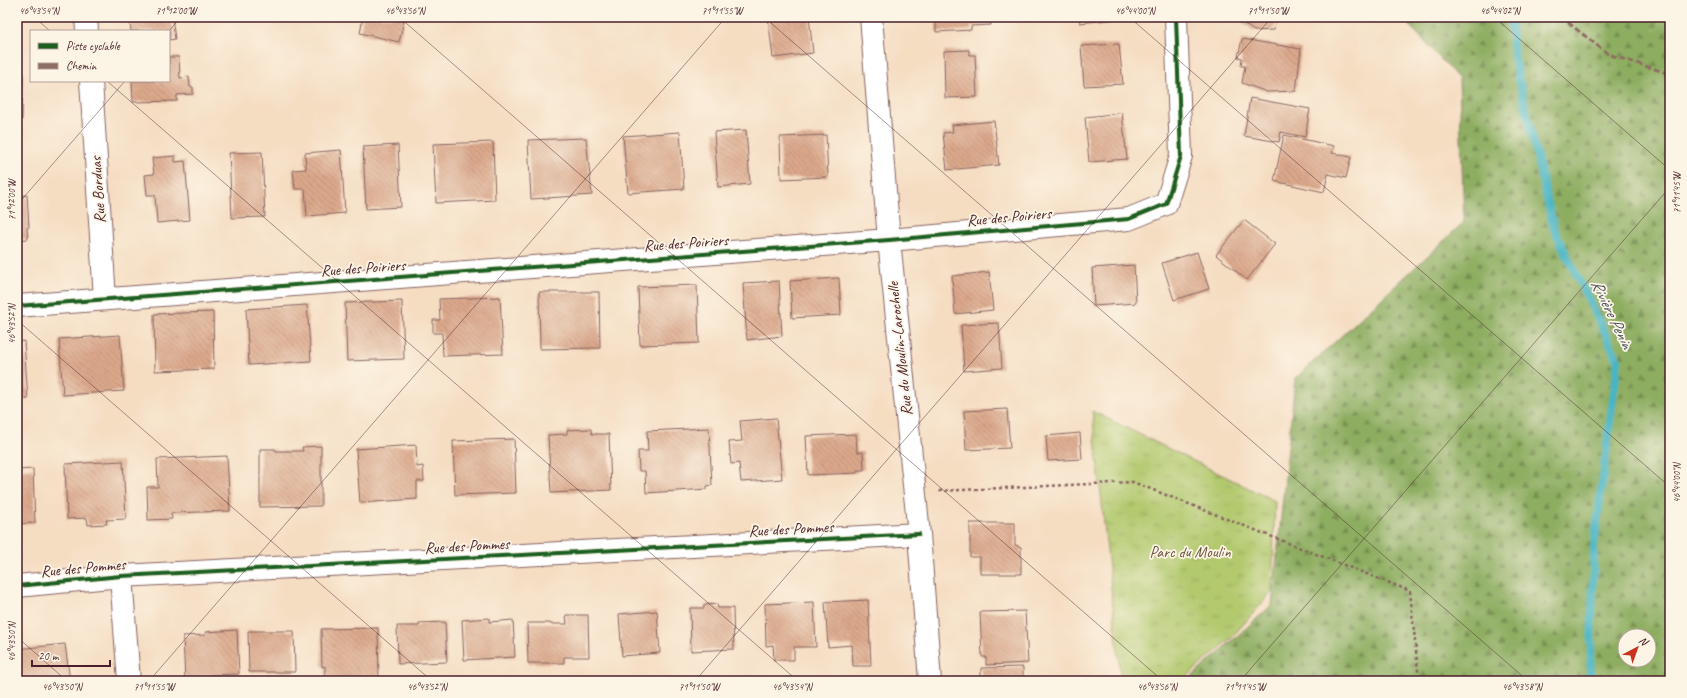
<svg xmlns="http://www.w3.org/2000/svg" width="1687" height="698" font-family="Caveat,sans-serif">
	<defs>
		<pattern id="forest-firs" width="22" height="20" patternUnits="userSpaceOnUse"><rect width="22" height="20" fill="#8dad61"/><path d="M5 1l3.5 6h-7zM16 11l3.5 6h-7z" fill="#758c50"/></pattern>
		<pattern id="park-tufts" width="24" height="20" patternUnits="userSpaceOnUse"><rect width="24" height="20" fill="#b2c96e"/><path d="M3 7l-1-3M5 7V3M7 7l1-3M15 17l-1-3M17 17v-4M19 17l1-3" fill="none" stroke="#9bac5f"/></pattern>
		<pattern id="building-back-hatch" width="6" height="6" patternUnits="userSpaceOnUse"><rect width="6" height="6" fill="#dca88b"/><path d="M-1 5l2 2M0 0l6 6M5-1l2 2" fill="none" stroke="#b48872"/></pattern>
	</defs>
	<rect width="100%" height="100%" fill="#fcf5e5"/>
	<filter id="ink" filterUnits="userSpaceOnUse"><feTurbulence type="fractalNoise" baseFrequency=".025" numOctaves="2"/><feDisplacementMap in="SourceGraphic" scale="8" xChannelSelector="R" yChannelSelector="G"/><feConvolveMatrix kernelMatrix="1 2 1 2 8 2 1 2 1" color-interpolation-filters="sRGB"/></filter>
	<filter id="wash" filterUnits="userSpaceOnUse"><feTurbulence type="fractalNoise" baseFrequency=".012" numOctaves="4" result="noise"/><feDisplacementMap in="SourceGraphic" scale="16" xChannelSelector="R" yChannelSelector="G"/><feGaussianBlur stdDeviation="0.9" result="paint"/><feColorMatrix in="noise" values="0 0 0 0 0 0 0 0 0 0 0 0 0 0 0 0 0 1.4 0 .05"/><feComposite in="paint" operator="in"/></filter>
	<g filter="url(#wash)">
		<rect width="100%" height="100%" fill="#f5ddc2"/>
		<!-- forest -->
		<path fill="url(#forest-firs)" stroke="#6c6646" fill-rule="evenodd" d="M1402,17h268v664h-483l85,-76 23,-226 169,-157 -5,-143zM1625,636h24v24h-24z"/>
		<!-- park -->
		<path fill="url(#park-tufts)" stroke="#7e744c" d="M1092,411l183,90 -3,91 -41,46 -49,43h-61z"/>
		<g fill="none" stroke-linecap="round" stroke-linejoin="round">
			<!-- stream -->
			<path stroke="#48b5c3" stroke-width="8" d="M1510,17l5,46 39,166 64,131 -24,186 -4,135"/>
		</g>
		<g id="blocks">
			<!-- building -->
			<path fill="url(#building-back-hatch)" d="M129,17h43l3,22 -6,1v-9h-38z
				M363,17h42l-6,25 -39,-9z
				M467,17h18v2l-18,1z
				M768,17h41l4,36 -40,5z
				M936,17h54l1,8 -20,1v4l-35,2z
				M1079,17h39v2l-38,4z
				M1239,17h37l-2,13 -20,1 -15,-11z
				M1242,39l59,10 -5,42 -29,1 -25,-9 3,-17h-4l1,-8 -4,-1z
				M1119,44l4,40 -39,2 -3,-40z
				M969,50v5h6l2,42 -32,1 -1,-47z
				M169,57h10l1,21 9,-1 1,10h3v7l-16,1v6l-44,1 -1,-21h37z
				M17,70h6l-1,50h-2v7h-3z
				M1250,98l60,11 -5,28 -24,-5 -2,10 -35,-6z
				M1122,113l5,46 -38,3 -4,-45z
				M994,121l5,44 -52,5 -4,-37 10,-1 -1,-7z
				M746,130l4,54 -32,3 -4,-55z
				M680,132l4,57 -56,4 -5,-57z
				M826,135l2,42 -47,2 -1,-42z
				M1284,135l50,11 -2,7 19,4 -5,21 -18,-4 -4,18 -50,-11z
				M586,138l6,57 -61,4 -3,-59z
				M493,142l2,58 -59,3 -3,-59z
				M398,145l3,62 -35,2 -3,-62z
				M341,150l4,63 -38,3 -2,-27h-10l-2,-19 13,-1 -1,-16z
				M262,152l3,65 -33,1 -3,-65z
				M175,156v6l10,-1 5,59 -33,3 -2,-28h-8l-2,-20 9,-1 -2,-16z
				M27,195l2,32 -2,1 1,11 -11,1v-44z
				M1244,220l31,24 -28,36 -31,-25z
				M1197,252l12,37 -35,11 -12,-37z
				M1134,265l2,38 -42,3 -2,-38z
				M989,272l4,38 -38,4 -3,-38z
				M839,278l2,37 -49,3 -2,-37z
				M779,281l3,55 -35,4 -4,-57z
				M697,285l2,58 -59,2 -2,-58z
				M539,292h60l1,56 -60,1z
				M500,297l3,57 -60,2 -1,-23h-9v-13h7l-1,-21z
				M402,301l2,58 -57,2 -2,-58z
				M307,305l4,56 -62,4 -3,-56z
				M213,312l1,57 -59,2 -1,-57z
				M999,323l3,45 -38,3 -3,-46z
				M120,335l4,56 -61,4 -4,-56z
				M24,341l4,58h-11v-57z
				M1007,409l3,39 -44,2 -2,-39z
				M776,418l6,61 -41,3 -2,-19 -8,1 -2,-22 13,-1 -2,-20z
				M709,428l3,57 -5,1v3l-61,4 -1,-22h-6l-1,-20h10l-1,-20z
				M591,429l1,5h17l2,56 -60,3 -3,-58 19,-1v-4z
				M1080,433l2,26 -34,2 -2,-25z
				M856,434l1,18h6l1,18h-7v3l-49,2 -2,-39z
				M514,439l2,54 -61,2 -2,-54z
				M416,445l1,22 6,-1 1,15h-7v18l-57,4 -4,-54z
				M321,446v60l-61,1v-58h15l1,2h27l-1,-4z
				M227,456l3,55 -59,2 1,6 -24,1 -1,-33h11l-1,-28z
				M123,461l3,58 -20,1 1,4 -19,1 -1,-7 -20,1 -2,-55z
				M33,469l2,54 -18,1v-54z
				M970,523h45v22l6,2v27h-41v-17h-10z
				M868,600l3,66h-18l-1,-21 -24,2 -3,-45z
				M814,602l2,45h-22v13h-20l-1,-15 -7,1 -1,-42z
				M717,604l1,4h15l1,41 -43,2 -1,-43h14v-3z
				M657,611l3,42 -38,3 -3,-42z
				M1025,611l3,52 -42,2v-8h-4l-2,-45z
				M566,615h22l1,42h-25v6h-36l-1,-40h23v1h17z
				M489,618v4l24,-2 2,37 -51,3 -2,-40z
				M445,622l2,40 -49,2 -1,-38h22v-3z
				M378,628l1,53h-54v-15l-3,1 -1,-38z
				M237,630l2,44 -30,1v6h-24l-2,-45 23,-1 -1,-3z
				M248,631h46l1,41h-46z
				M65,644l5,37h-52l-1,-32z
				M1023,667v14h-42v-13z"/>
		</g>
	</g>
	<g filter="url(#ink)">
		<use href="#blocks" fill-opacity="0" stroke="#866260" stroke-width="1"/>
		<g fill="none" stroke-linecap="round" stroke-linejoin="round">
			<!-- minor casing -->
			<g stroke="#866260" stroke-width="24">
				<path id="minor" d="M86,17l1,14
					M871,17l18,223 30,294 11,147
					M91,81l14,218
					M17,306l872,-66 240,-21 37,-15 15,-48 -5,-139
					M121,576l8,105
					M17,586l104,-10 798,-42"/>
			</g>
			<!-- path -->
			<path stroke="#866260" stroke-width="2.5" stroke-dasharray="3 3" stroke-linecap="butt" d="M939,491l194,-9 277,109 9,90"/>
			<!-- minor -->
			<use href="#minor" stroke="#fff" stroke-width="22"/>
			<!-- quiet -->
			<path stroke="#8d6e63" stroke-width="3" stroke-dasharray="6 3" stroke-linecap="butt" d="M1561,17l47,37 62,20"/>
			<!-- cycleway casing -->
			<g stroke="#fcf5e5" stroke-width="6">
				<path id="cycleway" d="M17,306l872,-66 240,-21 37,-15 15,-48 -5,-139
					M17,586l104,-10 798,-42"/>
			</g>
			<!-- cycleway -->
			<use href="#cycleway" stroke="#1b5e20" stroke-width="4"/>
		</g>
	</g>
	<!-- ticks -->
	<path fill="none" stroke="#4a1f2b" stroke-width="1" stroke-opacity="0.45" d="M34,17l16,14M399,17l764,664M764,17l764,664M1129,17l541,470M1494,17l176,153M169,31l12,-14M107,81l691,600M17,205l108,-124M17,320l415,361M17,637l50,44M149,681l577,-664M695,681l577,-664M1240,681l430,-494"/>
	<g text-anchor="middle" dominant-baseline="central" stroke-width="3.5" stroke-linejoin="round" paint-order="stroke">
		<!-- street labels -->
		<g font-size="16" fill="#4a1f2b" stroke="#fcf5e5">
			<text transform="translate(98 190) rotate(-94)">Rue Borduas</text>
			<text transform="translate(1009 217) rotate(-5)">Rue des Poiriers</text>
			<text transform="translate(686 243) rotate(-4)">Rue des Poiriers</text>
			<text transform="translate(363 268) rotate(-4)">Rue des Poiriers</text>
			<text transform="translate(900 349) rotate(-96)">Rue du Moulin-Larochelle</text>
			<text transform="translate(791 529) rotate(-3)">Rue des Pommes</text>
			<text transform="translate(467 546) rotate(-3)">Rue des Pommes</text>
			<text transform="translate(83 568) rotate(-5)">Rue des Pommes</text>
		</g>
		<!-- park labels -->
		<g font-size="16" fill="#69523f" stroke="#fcf5e5">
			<text x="1190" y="552">Parc du Moulin</text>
		</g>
		<!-- water labels -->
		<g font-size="17" font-style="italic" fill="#495460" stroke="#fcf5e5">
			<text transform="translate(1612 314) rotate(64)">Rivière Penin</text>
		</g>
	</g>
	<!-- margin -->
	<rect width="1687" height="698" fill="none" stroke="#fcf5e5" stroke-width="44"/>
	<!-- legend -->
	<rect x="30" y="30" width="140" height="52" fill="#fcf5e5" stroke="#b59f9b"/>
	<rect x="38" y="43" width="20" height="6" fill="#1b5e20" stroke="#b59f9b"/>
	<text x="66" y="50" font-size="12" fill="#4a1f2b">Piste cyclable</text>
	<rect x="38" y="63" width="20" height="6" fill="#8d6e63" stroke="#b59f9b"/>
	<text x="66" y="70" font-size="12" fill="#4a1f2b">Chemin</text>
	<!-- north arrow -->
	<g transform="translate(1637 648) rotate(41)"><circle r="19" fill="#fcf5e5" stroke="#b59f9b"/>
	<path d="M0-3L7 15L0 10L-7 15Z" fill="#c8321e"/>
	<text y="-6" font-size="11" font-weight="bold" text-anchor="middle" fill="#4a1f2b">N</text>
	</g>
	<!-- scale -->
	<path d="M32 660v6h78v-6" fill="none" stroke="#4a1f2b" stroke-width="2"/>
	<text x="38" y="660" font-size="12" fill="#4a1f2b" stroke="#fcf5e5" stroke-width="3" paint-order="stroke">20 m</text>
	<rect x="22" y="22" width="1643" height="654" fill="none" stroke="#4a1f2b" stroke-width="1.5"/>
	<g font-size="10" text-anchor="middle" fill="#4a1f2b">
		<text x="39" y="14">46°43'54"N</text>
		<text x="176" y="14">71°12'00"W</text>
		<text x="405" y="14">46°43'56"N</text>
		<text x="722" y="14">71°11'55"W</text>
		<text x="1135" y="14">46°44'00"N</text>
		<text x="1268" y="14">71°11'50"W</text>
		<text x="1500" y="14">46°44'02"N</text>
		<text transform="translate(1676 193) rotate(-90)" y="4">71°11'45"W</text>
		<text transform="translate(11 200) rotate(-90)" y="4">71°12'00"W</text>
		<text transform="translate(11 324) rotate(-90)" y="4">46°43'52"N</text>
		<text transform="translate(1676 483) rotate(-90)" y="4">46°44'00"N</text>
		<text transform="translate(11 642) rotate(-90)" y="4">46°43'50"N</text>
		<text x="62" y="690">46°43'50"N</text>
		<text x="154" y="690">71°11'55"W</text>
		<text x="427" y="690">46°43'52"N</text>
		<text x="699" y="690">71°11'50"W</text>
		<text x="792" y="690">46°43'54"N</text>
		<text x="1157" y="690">46°43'56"N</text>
		<text x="1245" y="690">71°11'45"W</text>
		<text x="1522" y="690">46°43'58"N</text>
	</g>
</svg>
